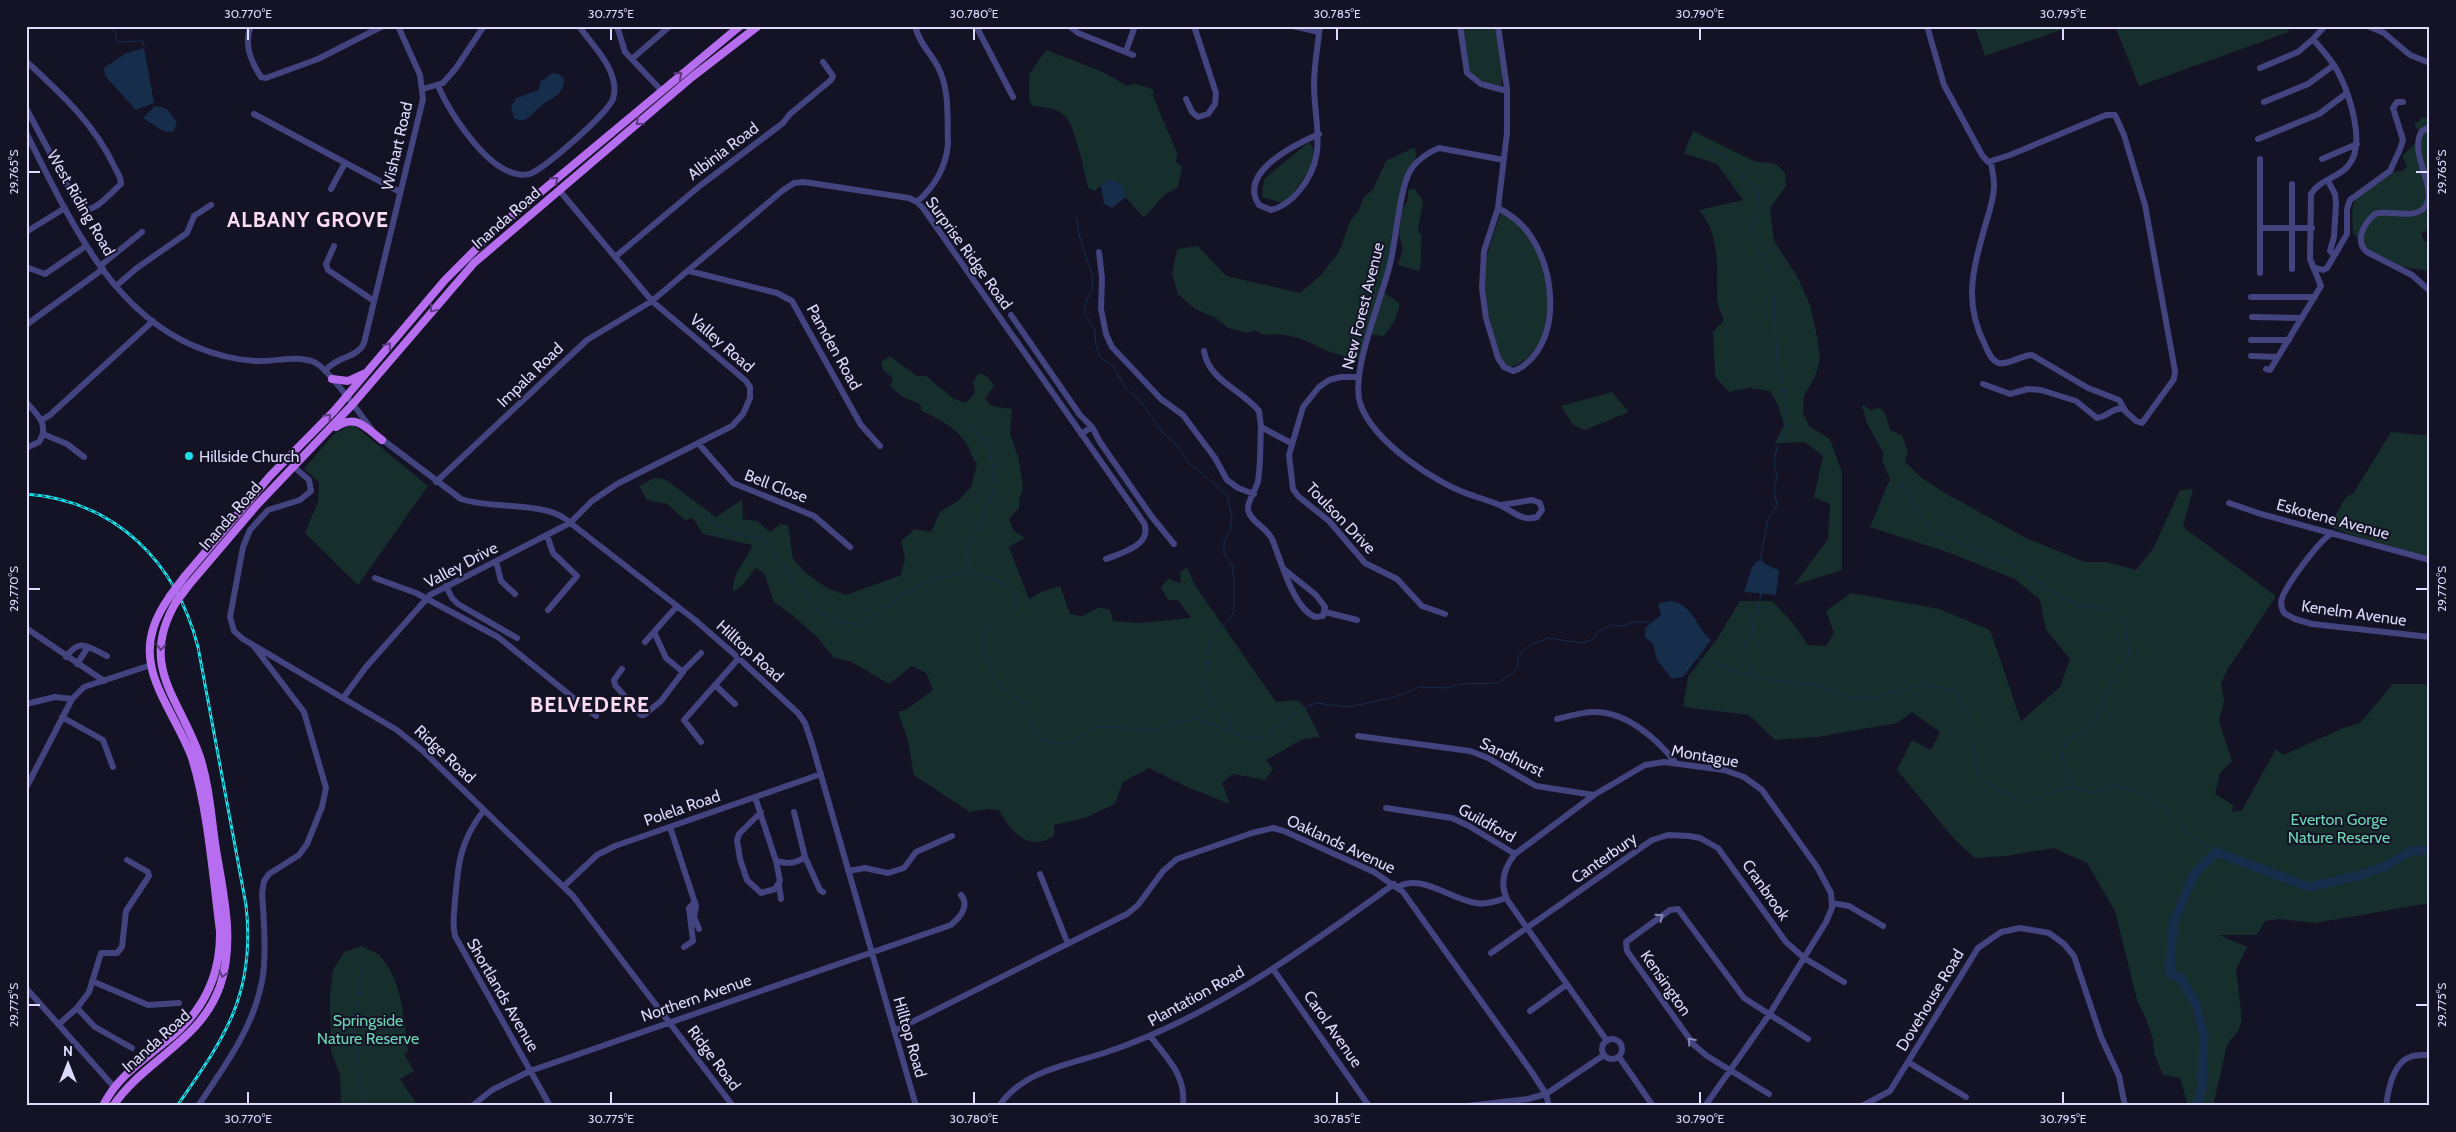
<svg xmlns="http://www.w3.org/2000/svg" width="2456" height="1132" font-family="Cabin,sans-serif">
	<rect width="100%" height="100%" fill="#141225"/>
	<!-- green -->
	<path fill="#162f2c" d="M1461,26h34l9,30 -3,34 -34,-17z
		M1975,26h98l-88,30z
		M2115,26h172l2,6 -150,54z
		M1046,50l57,22 24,14 8,-2 18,5v7l24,57 -1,10 6,3 -4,21 -14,8 -20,23 -35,-39 -14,12 -7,-3c-3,-15 -13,-62 -23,-72 -9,-9 -21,-9 -33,-10l-3,-8v-24z
		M2422,118h8v111l-9,4 4,9 5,2v27l-27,-4 -37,-18 -13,-16 -1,-24 3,-10 39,-27 9,-1 4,-5 -5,-10 22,-21 -10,-10z
		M1693,131l61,30 23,3 8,9 1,13 -16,22 4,33 23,35 13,29 7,31 3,23 -5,18 -11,19 -1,17 6,13 21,13 12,34v97l-48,15 34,-46 2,-35 -16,-7 9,-41 -18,-14 -30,1 9,-18 -6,-20 -8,-14 -21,-3 -20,4 -14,-15 -2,-45 11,-12c-3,-7 -7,-15 -7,-23 0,-29 3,-63 -18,-87l44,-10 -26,-36 -33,-11z
		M1309,142l4,6 2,14 -30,42 -23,-7 2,-18z
		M1415,147l1,13 -11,16 -14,87 -11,26 20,15 -5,16 -11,16 -16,-2 -6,26c-12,-3 -24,-5 -35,-9 -23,-11 -37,-19 -64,-16l-8,-5 -8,3 -19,-5 -12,-10 -21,-9 -17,-15 -6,-21 5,-24 21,-3 28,30 74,17 21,-18 18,-23 11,-31 9,-11 5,-13 9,-8 13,-28z
		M1414,188l9,13 -5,28 4,8c-3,12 1,21 -3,34l-21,-6 5,-17 -4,-13 3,-25 6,-10v-10z
		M1501,213c10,7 22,13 30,23 10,14 18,49 19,66 1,25 -18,67 -46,65 -11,-32 -24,-75 -17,-110 3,-15 9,-29 14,-44z
		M890,356l27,20h9l28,23 12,4 9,-10 -2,-12 6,-8 8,3 7,10 -9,13 7,7 20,3 -2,25 9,26 4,29 -4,11v8l-10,11 5,12 11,7 -16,9 20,52 12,-7 19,-6 10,28 12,2 18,-9 10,3 3,11 27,2 51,-5 -13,-18h-10l-7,-13 7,-8 13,4 -1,-11 7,-5 7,17 82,118 21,-2 8,7 15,30 -17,2 -37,21 7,9 -8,11 -32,-6 -11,9 8,21 -43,-17 -38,-19 -26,14 -8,22 -30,14 -31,7v11c-27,16 -43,-4 -55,-26l-12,-1 -17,3 -56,-37 -6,-34 -10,-29 8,-2 27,-20 -7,-17 -14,-7 -23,18 -39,-23 -16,-3 -17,-21 -26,-23 -17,-12 -10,-29 -9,-5 -11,16 -11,8c-1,-20 13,-30 19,-47l-49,-11 -10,-16 -8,2 -18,-16 -20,-4 -8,-14 15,-8 11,1 51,38 26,-17 1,19 14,2 13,11 10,-8 8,1 5,34 14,15 20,14 19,7 55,-20 4,-17 -4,-17 14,-12 16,3 9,-20 19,-12 12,-13 6,-23c-6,-7 -6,-14 -11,-21 -8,-14 -30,-26 -44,-32l-2,-7 -19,-8 -11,-10 3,-8 -10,-8 -2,-8z
		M1612,392l17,20 -44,18 -12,-5 -12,-19z
		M1862,405l9,5 8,-2 6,5 5,17 12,5 6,18 -3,9 17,16 23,15 83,46 57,23h22l29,8 17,-21 27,-59 13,-1 -10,38 93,69 -50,76 -5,12 3,17 -5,20 13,40 -12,12 -5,21 18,11 -1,7 10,-2 34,-61 7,6 60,-27 17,-5 33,-39h31l6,3v216l-115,20 -36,-4 -14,2 -8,14h-38l28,12 -11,22 6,51 -4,11 -11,14 -14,61h-25l-8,-28 -17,-3 -9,-22 -1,-14 -7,-20 -9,-19 -22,-89 -28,-48 -33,-15 -48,8 -31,2 -20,-18 -58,-70 15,-30 19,10 9,-18 -28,-20 -15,11 -80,14 -42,3 -26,-25 -66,-8 5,-30 29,-38 23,-38h32l19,20 17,24 18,1 8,-13 -8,-22 25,-18 88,16 51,21 31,91 39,-34 10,-28 -24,-29 -6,-30 -25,-21 -65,-26 -80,-26 20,-48 -8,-19 2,-6 -17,-31z
		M350,425l5,1 73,60 -70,99 -53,-52 13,-31 1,-20 -15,-13 29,-34z
		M2391,432l39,4v122l-81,-24 -20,-8 17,-29 7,-3z
		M361,946c6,3 14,5 18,9 24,25 25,66 29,97l-4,2 10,17 -14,8 18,27h-77l-1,-32 -9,-22 -1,-55 3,-27 11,-18z"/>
	<!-- water -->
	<path fill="#162d4b" d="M144,48l10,55 -18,7 -31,-34 -1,-8 22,-15z
		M553,73l6,1 5,5c0,17 -13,18 -24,28 -8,7 -15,18 -26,11l-3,-11 5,-9 23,-8 1,-8z
		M155,106l12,3 10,13 -4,10 -10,-1 -20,-13z
		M1109,179l13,5 4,13 -14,11 -8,-4 -3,-18z
		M1757,561h6l2,3 14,6 -3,25 -32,-3 8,-25z
		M1668,601c25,1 27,26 43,39l-28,37 -11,2 -15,-19 -4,-16 -8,-7v-9l16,-13 -3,-11z"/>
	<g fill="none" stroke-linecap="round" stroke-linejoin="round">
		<!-- stream -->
		<path stroke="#162d4b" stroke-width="1" d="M114,26l3,16 26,-1 1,6
			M1706,149c20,4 21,13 34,25 5,6 12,10 19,15l-2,27 -4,10 1,19 19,31 4,87 11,56 -2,10 -9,18 -3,15 3,16 -3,12 3,15 -9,14 -8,42
			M1076,216l4,22 13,39 -1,13 -5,10 -3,13 11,17 1,16 5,12 13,9 11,21 15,13 24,33 10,8 16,22 37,30 5,23 -2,13 -6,12v11l8,12 2,16v30l-5,9 -17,16 -10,49 14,22 10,8 7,17
			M962,419l25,22 8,37 -3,16 -13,31 -13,23 4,23
			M1900,482l30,48 80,33 28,20 24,14 23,9 27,4 13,12 4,32 -18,30 -15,36 -11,10 -19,9 -4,17 10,32
			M680,505l25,10 12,10 22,10 23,3 22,26 10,18 34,37 10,3 22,3 13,-6 25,-22 29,-17 43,-8 33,11 11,11 3,13c-10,11 -29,16 -34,26 -5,9 11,48 18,54 8,6 18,12 26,17l4,20 7,14 21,6 15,-3 19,-13 19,-1 42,4 19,-9 23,-3 50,18 15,2 41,-30 13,-6 34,4 46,-10 25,-10 25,1 18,-4 34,-1 16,-10 5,-7v-10l14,-12 16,-6 35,5 10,-4 6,-8 13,-6 11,1 10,-4h17
			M1697,658l65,21 50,5 41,14 25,-1 41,-13 37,7 15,30 1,24 8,33 44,26 36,-15 12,-1 21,5 24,-8 27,10 19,13 29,28 24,16
			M1754,676l-9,-27v-7l7,-7 1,-17 5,-7 3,-18
			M363,967l-9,53 4,56 8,30"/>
		<!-- river -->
		<path stroke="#162d4b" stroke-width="9" d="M2196,1106l6,-17 2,-53 -7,-29 -15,-28 -12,-5 3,-51 22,-50 21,-21 93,35 52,-12 25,-9 25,-15 19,-1"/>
		<!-- minor -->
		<path stroke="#42437f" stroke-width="6" d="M251,26c-8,18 0,36 10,51l5,1 52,-19 65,-33
			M617,26l8,26 36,38
			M915,26c4,17 15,26 23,41 12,23 9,51 10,77 -2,23 -14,43 -31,58
			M976,26l37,71
			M1069,26l9,7 55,22
			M1293,26l26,6
			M1460,26l7,47 14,11 26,7
			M1498,26l9,62v45l-9,75 -14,43 -2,37 4,30 12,40 6,9 9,4c8,-2 13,-7 19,-13 28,-32 21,-89 -2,-123 -8,-12 -19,-20 -32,-27
			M1927,26l17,59 38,70 6,7 22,-7 96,-40h9l9,20 21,70 30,166 -1,8 -32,44 -6,-2 -13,-12c-11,-2 -15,8 -26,9l-21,-17 -35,-11 -13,-1 -18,5 -27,-10
			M2368,26l16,7 26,22 20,8
			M1126,51l9,-25
			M633,58l37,-32
			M26,61c34,32 68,62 88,105 3,6 7,11 7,18 -11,9 -26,30 -41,25l-54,-101
			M2260,68l38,-16 15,-13
			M438,86c12,27 47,82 79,88 4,1 11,1 15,-1 16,-8 74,-58 81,-74 1,-4 2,-11 1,-15 -3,-22 -23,-40 -35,-58
			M423,89l20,-6 13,-15 28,-42
			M1186,99l6,13 6,5 10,-3 7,-10 1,-11 -22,-67
			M2264,102l44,-18 26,-19
			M254,114l146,78
			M2430,127l-8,4c-15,23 19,60 2,77 -12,12 -34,1 -49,6 -11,9 -21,27 -8,38l45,23 18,16
			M26,133c41,79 80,175 168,213 19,8 42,14 62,15 20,1 42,-7 60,2 14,8 45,52 56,67
			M1319,134c-23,10 -82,38 -60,71l12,5c12,-3 20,-9 28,-19 30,-36 15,-66 15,-107 0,-19 4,-39 6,-58
			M2258,139l61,-25 28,-21
			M2322,159l35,-15
			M1991,162c1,8 3,16 3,23 0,14 -5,28 -9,41 -12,44 -22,76 0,119 3,6 6,16 14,18 11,2 22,-8 33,-8l56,33 31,12 6,10
			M2328,181l7,13 1,10 -2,33 -4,14 4,4
			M331,189l14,-26
			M2260,228h52
			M26,232l39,-24
			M334,246l-8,18 2,6 46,31
			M1099,252l3,26 -1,31 5,25 6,13 49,52 22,16 32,43 12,22 11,8 16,6
			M615,257l86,-72 82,-62 7,-9 41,-34 2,-4 -10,-14
			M100,266l42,-34
			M26,267l19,7 41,-28
			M2313,267l10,3 4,-2 20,-34v-25l3,-9 40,-29 10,-22 3,-9 -10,-32 4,-6h6
			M2292,269v-85
			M689,271l88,22 15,8 60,108 9,16 19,21
			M2260,273v-114
			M116,286l21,-18 50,-35 7,-17 17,-11
			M2251,297h64
			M1011,315l69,100 12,12 -11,7
			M2252,317l50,1
			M26,325l77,-56
			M2251,340h38
			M1204,351c4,29 38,39 55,60l2,16 30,16
			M2251,356l27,1
			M2266,369l4,1 51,-84 -11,-27 1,-65c8,-14 27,-16 37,-28 19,-21 1,-74 -11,-96 -6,-11 -16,-21 -24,-31l12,-13
			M325,371c11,-15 33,-13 39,-28l59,-244 -3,-24 -22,-49
			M1359,377h-18l-12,3 -10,7 -16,20 -14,48 4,34 5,7 31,25 36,42 32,16 25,27 23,8
			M26,402c11,12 24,23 13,40l-13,6
			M42,420l8,-5 103,-94
			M1092,427l8,15 52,75 22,27
			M1261,427c-1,18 0,36 -3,54 -2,9 -11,20 -10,29 2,11 19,18 24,29 9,21 21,69 43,78l8,-1 2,-9 -9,-12 -31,-25
			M43,434l24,10 17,13
			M379,437l82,62c30,10 79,3 103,19l131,102 39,34 64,59 7,10 7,21 104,362
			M698,443l35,40 81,33 36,31
			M294,467l15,13 2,11 -11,9 -32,10 -18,20 -7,17 -13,70 4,14 9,8 154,91 26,21 150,145 160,210
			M436,482l151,-142 65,-39 130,-110 12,-8 10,-1 105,16 8,4 6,6 221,315c9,22 -23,30 -38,36
			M2229,503l32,11 169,46
			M1501,505l31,-5 8,3 2,7 -5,7c-17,5 -24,-7 -38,-12 -8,-4 -17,-6 -25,-9 -37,-11 -102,-55 -114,-93 -10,-33 24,-109 31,-143 5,-23 9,-71 19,-89 6,-10 18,-19 29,-23l65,12
			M2332,533c-13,8 -49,55 -51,69 0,4 1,7 3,11l11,6 17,5 118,13
			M547,535l6,18 24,23 -29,34
			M496,561l5,20 14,13
			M375,578l41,15 82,44 98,79
			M446,586l6,12 6,6 59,34
			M1325,612l32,8
			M26,628l78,53
			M645,642l32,-36
			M66,657c14,-20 22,-10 41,-1
			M77,664l11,-17
			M622,669l-8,11 1,5 26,30h3l17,-14 22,-29 -17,-14 -12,-26
			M683,671l18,-18
			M715,685l20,19
			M343,698l23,-31 64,-72 140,-72 22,-22 25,-17 115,-58 11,-12 7,-16v-11l-4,-6 -94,-80 -93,-111
			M26,704l29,-7 17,2 12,-12 67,-22
			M62,717l41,23 10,27
			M1557,719c12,-3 25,-7 38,-7 32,0 62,27 81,51
			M1358,736l112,15 18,7 48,28 58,9
			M701,742l-17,-22 55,-62
			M26,788l46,-89
			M755,797l21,64c12,3 19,3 29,-4l-11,-45
			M1386,808l66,10 17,8 46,28
			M484,810c-24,31 -26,53 -29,91 -1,12 -3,23 0,35l95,170
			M761,812l-22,22 -2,6 3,19 7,21 14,13 14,-4 5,-8 -4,-20
			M670,827l26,79 -2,11 5,12
			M805,857l15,33 3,2
			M848,871l17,-3 23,5 16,-5 12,-16 36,-16
			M1040,874l28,70
			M779,885l2,14
			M564,886l33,-31 18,-9 206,-72
			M1398,887c23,-14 54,13 78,16 10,2 20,-2 30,-5
			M1832,903l17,3 34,20
			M684,947l9,-6 -4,-33 6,-6
			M1491,953l161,-113 16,-5 21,1 11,2 18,10 68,94 18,16 40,24
			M1273,969l96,137
			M92,981l56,24 31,-2
			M26,988l88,99
			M77,1008l18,19 37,21
			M1530,1011l36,-26
			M59,1024l18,-16 12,-16 12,-39h16l5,-6 4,-36 23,-35 -1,-4 -21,-12
			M894,1031l233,-117 11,-9 25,-34 14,-12 75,-26 21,-5 11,3 90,41 29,20 128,179 15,23 3,12
			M1151,1037c17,23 35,38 32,69
			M1602 1049a10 10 0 1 1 20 0a10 10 0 1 1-20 0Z
			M1607,1041l-99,-140c-9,-17 -5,-32 7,-47l79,-59 51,-30 19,-3 60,8 20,7 18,13 55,77 14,26 1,15 -6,14 -57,93 -64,91
			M1619,1057l34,49
			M1908,1062l58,35
			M1769,1094l-62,-38 -13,-11 -67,-94 -1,-9 44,-32 8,-1 66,89 64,41
			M198,1106c26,-39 55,-77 64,-125 5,-24 2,-63 0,-88l2,-12 5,-7 30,-19 8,-11 15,-37 4,-19 -22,-76 -51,-67
			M472,1106l20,-16 38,-19 421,-146c9,-8 19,-19 10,-30
			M999,1106c24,-35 67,-41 105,-53 107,-35 200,-104 290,-169
			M1467,1106l61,-7 18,-5 58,-39
			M1862,1106l28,-15 88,-143 23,-16 19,-4 29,5 15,11 10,12 27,81 18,39 6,30
			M2386,1106c2,-16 7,-43 24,-49 6,-3 13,-2 20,-2"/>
		<!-- major -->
		<path stroke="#b76df0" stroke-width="8" d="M332,379l16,2 15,-7
			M336,427c20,-14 30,1 46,13
			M185,576l85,-100 64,-65 111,-131 50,-50 245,-204
			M188,586l68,-80 96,-101 122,-142 218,-186 66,-51
			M103,1106c13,-28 38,-44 61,-63 37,-28 57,-65 56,-112 -7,-54 -12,-122 -28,-173 -10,-29 -37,-66 -41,-94 -5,-26 5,-48 19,-68
			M113,1106c31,-46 88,-65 107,-120 16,-46 2,-97 -5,-143 -4,-28 -6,-58 -15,-86 -20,-59 -62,-90 -24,-155"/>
		<!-- rail casing -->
		<g stroke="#1adfe7" stroke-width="3">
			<path id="rail" d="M26,494c90,7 150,68 172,153l48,258c10,89 -21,132 -69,201"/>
		</g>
		<!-- rail -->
		<use href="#rail" stroke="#141225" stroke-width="1" stroke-dasharray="4" stroke-linecap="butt"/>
		<!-- major-bridge -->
		<path stroke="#b76df0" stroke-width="8" d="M170,596l15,-20
			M176,602l12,-16"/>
	</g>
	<!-- one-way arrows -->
	<defs><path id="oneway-chevron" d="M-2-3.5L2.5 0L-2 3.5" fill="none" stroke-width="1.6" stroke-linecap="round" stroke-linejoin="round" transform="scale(1.25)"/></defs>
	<g stroke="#5d3b80">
		<use href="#oneway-chevron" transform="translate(679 75) rotate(-40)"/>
		<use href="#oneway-chevron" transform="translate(639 122) rotate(140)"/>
		<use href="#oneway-chevron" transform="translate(555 180) rotate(-40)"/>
		<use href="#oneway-chevron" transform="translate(433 309) rotate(130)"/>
		<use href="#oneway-chevron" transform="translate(388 346) rotate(-51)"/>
		<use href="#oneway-chevron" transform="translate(328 417) rotate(-46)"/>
		<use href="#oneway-chevron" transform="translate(161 647) rotate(93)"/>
		<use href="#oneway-chevron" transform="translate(223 974) rotate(105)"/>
	</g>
	<g stroke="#8787b7">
		<use href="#oneway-chevron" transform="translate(1660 917) rotate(-35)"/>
		<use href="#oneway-chevron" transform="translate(1691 1041) rotate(-131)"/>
	</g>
	<!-- ticks -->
	<path fill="none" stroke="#dcdafb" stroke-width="2" d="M248,28v12M611,28v12M974,28v12M1337,28v12M1700,28v12M2063,28v12M28,172h12M2416,172h12M28,589h12M2416,589h12M28,1005h12M2416,1005h12M248,1092v12M611,1092v12M974,1092v12M1337,1092v12M1700,1092v12M2063,1092v12"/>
	<!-- markers -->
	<circle fill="#1adfe7" stroke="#141225" stroke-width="2" cx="189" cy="456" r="5"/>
	<g text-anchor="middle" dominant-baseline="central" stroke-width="4" stroke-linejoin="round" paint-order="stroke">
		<!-- street labels -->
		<g font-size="16" fill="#dcdafb" stroke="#141225">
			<text transform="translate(397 146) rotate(-77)">Wishart Road</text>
			<text transform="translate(723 151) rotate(-37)">Albinia Road</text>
			<text transform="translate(81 203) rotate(60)">West Riding Road</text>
			<text transform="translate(506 218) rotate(-41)">Inanda Road</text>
			<text transform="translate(969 253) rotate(54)">Surprise Ridge Road</text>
			<text transform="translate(1363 306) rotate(-76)">New Forest Avenue</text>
			<text transform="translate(722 343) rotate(41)">Valley Road</text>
			<text transform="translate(834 347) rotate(61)">Pamden Road</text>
			<text transform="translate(530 375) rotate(-44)">Impala Road</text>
			<text transform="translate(776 486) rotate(21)">Bell Close</text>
			<text transform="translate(230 516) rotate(-49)">Inanda Road</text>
			<text transform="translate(1341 518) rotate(46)">Toulson Drive</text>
			<text transform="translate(2333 519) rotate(15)">Eskotene Avenue</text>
			<text transform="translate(461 565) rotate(-28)">Valley Drive</text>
			<text transform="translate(2354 613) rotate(8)">Kenelm Avenue</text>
			<text transform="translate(750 651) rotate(42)">Hilltop Road</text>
			<text transform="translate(445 754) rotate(43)">Ridge Road</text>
			<text transform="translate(1705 756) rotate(10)">Montague</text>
			<text transform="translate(1512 757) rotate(26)">Sandhurst</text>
			<text transform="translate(682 808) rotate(-19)">Polela Road</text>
			<text transform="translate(1487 823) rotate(29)">Guildford</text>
			<text transform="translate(1341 844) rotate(25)">Oaklands Avenue</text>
			<text transform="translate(1604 858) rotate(-35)">Canterbury</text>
			<text transform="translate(1766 890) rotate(55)">Cranbrook</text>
			<text transform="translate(1666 983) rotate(55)">Kensington</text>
			<text transform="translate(503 995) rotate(60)">Shortlands Avenue</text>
			<text transform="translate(1196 996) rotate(-29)">Plantation Road</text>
			<text transform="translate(696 998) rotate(-19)">Northern Avenue</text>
			<text transform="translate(1930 1000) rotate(-59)">Dovehouse Road</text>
			<text transform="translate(1333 1029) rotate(55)">Carol Avenue</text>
			<text transform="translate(910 1037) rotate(74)">Hilltop Road</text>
			<text transform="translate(156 1041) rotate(-42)">Inanda Road</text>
			<text transform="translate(714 1058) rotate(53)">Ridge Road</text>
		</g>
		<!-- poi labels -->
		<g font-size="16" fill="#dcdafb" stroke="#141225" text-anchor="start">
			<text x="199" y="456">Hillside Church</text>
		</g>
		<!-- park labels -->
		<g font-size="16" fill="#6dd4b4" stroke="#141225">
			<text x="2339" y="819">Everton Gorge<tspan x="2339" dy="18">Nature Reserve</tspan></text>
			<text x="368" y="1020">Springside<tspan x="368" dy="18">Nature Reserve</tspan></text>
		</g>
		<!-- district labels -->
		<g font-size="21" font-weight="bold" letter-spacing="1" fill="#fbdcf2" stroke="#141225">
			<text x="308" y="219">ALBANY GROVE</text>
			<text x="590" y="704">BELVEDERE</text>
		</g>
	</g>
	<!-- border -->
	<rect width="2456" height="1132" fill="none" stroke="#141225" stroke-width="55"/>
	<!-- north arrow -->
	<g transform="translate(68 1064)" stroke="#141225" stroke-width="4" paint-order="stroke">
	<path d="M0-4L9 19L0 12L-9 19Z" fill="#dcdafb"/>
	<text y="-8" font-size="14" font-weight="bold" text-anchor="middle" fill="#dcdafb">N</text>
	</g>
	<rect x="28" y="28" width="2400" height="1076" fill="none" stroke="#dcdafb" stroke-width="2"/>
	<g font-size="12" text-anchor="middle" fill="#dcdafb">
		<text x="248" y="18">30.770°E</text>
		<text x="611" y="18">30.775°E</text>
		<text x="974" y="18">30.780°E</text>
		<text x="1337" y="18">30.785°E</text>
		<text x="1700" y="18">30.790°E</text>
		<text x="2063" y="18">30.795°E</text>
		<text transform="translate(14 172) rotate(-90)" y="4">29.765°S</text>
		<text transform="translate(2442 172) rotate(-90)" y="4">29.765°S</text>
		<text transform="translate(14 589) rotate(-90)" y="4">29.770°S</text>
		<text transform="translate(2442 589) rotate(-90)" y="4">29.770°S</text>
		<text transform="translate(14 1005) rotate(-90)" y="4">29.775°S</text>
		<text transform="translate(2442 1005) rotate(-90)" y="4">29.775°S</text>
		<text x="248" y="1123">30.770°E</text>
		<text x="611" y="1123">30.775°E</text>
		<text x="974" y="1123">30.780°E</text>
		<text x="1337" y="1123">30.785°E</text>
		<text x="1700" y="1123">30.790°E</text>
		<text x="2063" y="1123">30.795°E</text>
	</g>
</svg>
